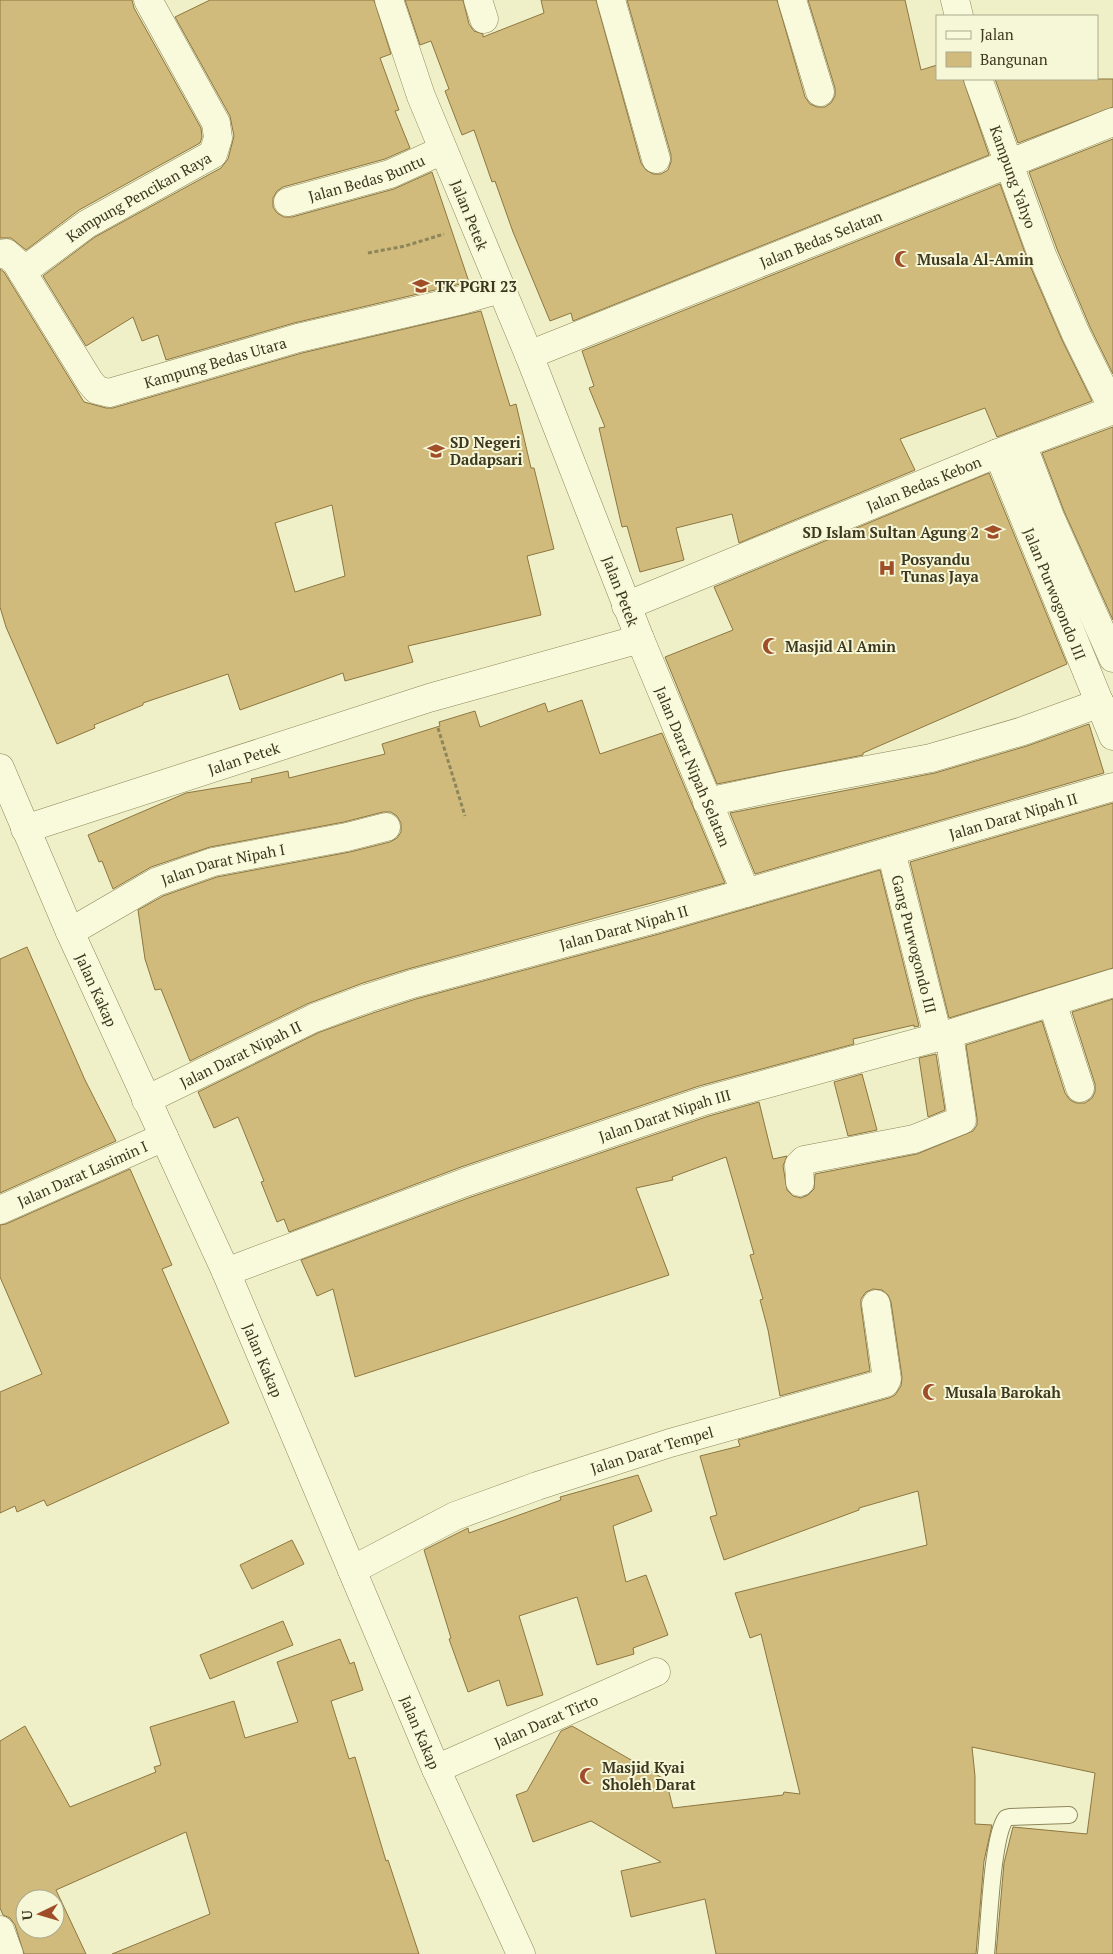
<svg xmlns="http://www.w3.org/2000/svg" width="1113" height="1954" font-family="'PT Serif',serif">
	<rect width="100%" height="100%" fill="#eff0c7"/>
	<!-- building -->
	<path fill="#d0ba7c" stroke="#8d7740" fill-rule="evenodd" d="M0,0h132l2,8 67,120 1,9 -2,6 -121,67 -53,40 -15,-12h-11z
		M210,0h164l17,54 -11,4 19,52 -4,1 15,37 -25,11 -102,28 -6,4 -4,7v9l4,6 7,4h8l102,-28 38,-17 37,110 -175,41 -128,37 -8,-25 -16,6 -9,-24 -47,29 -43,-70 52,-39 126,-69 7,-9 6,-23 -4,-20 -55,-99z
		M405,0h58l6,24 5,7 9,3v3l61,-24 -3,-13h55l45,163 5,7 7,4h8l7,-4 3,-8v-7l-44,-155h150l28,97 5,7 7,3h8l6,-4 4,-7v-8l-27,-88h97l16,70 16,-5v14h26l26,76 -416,166 -2,-8 -21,8 -37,-89 -18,-51 -3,1 -18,-52 -12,5 -17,-44 4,-2 -18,-48 -11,4z
		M995,79h118v28l-95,36z
		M1113,139v235l-23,-47 -33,-78 -28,-77z
		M1000,184l28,77 34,79 30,61 -95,36 -12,-29 -85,31 15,31 -176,73 -7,-29 -56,14 8,32 -44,12 -13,-46 -5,1 -23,-99 6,-1 -16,-39 5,-2 -12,-35z
		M0,269l4,3 80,130 22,6h7l189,-55 179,-42 29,95 6,-2 15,64h3l20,81 -27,7 14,59 -133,31 5,16 -68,19 -2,-8 -103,37 -12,-36 -85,29v2l-49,20 1,3 -38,16 -51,-117 -6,-20zM332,505l13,71 -50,16 -20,-69z
		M1113,427v193l-49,-109 -22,-58z
		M989,473l78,191 -204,89v2l-146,29 -52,-127 68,-27 -19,-43z
		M582,700l18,54 62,-21 63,150 -317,86 -45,14 -56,21 -117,57 -29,-72 -6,1 -10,-31 -7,-49 25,-14 54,-19 133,-25 40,-10 7,-4 4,-6v-9l-4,-7 -6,-4h-8l-39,10 -134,25 -59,20 -38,22 -11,-28 -3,1 -11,-27 98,-42 66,-11 -1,-3 37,-8 1,7 96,-24 -3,-10 58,-18 -1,-4 36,-11 5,16 65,-24 3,9z
		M1089,724l15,49 -349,101 -25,-61 205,-40 92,-27z
		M1113,803v165l-164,50 -39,-156z
		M880,870l39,156 -5,1v-2l-61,14 1,5 -155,42 -238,81 -172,65 -5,-13 -7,3 -16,-40 3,-1 -26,-64 -24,11 -16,-36 122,-60 53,-19 43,-14 243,-65z
		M27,947l58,133 31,61 -116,52v-234z
		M1113,999v955h-117l8,-91 9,-36 74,7 8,-61 -123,-26 3,29v48l17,1 -8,36 -8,93h-260l-11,-55 -74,18 -10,-46 40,-9 -70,-41 -58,21 -17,-47 11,-4 34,-60 11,-5 94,54 7,28 110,-13 1,-3 16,2 -39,-160 -11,4 -15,-45 192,-48 -9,-54 -59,17v2l-135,50 -14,-43 7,-2 -17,-59 40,-10 -2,-6 151,-42 6,-3 6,-9 1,-9 -11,-75 -3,-7 -6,-5 -9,-1 -7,3 -5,7v7l9,65 -90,25 -12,-66 -8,-30 3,-1 -13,-44 4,-1 -28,-97 -54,20 1,3 -37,8 33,87 -314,102 -22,-88 -16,7 -16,-36 170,-63 238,-81 50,-14 14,57 14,-3 -4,10 4,24 6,6 8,2 7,-3 6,-6 1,-15 102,-20 56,-23 4,-6v-7l-11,-73 76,-24 23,72 5,7 6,3h9l7,-5 3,-6v-8l-23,-72z
		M936,1054l9,56 -17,7 -9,-59z
		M862,1074l15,56 -29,6 -14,-54z
		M130,1169l42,96 -10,4 67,154 -182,83 -3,-6 -27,12 -2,-6 -15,7v-121l42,-18 -42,-97v-52l6,-1z
		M638,1475l14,36 -39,15 13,56 20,-7 22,60 -35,13 1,6 -37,11 -20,-68 -58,19 24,79 -36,11 -8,-26 -31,12 -19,-53 2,-1 -27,-88 44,-22 1,5 92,-33 -1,-3z
		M292,1540l12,24 -52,25 -12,-24z
		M283,1621l10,24 -83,34 -10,-24z
		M340,1639l10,25 4,-2 9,28 -32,11 18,58 6,-2 31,104 2,-1 31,94h-307l98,-40 -24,-82 -130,58 30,64h-62l-9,-29 -5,-7 -7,-3 -3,-7v-167l25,-15 45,81 86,-35 -2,-5 7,-2 -11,-38 84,-26 11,37 53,-16 -21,-60zM25,1899h30v30h-30z"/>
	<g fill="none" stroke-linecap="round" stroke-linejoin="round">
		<!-- service casing -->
		<g stroke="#8d865b" stroke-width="18">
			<path id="service" d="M986,1954c3,-27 6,-118 20,-136l4,-1 59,-2"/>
		</g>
		<!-- minor casing -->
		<g stroke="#8d865b" stroke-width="29">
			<g id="minor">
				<path d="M478,0l6,19"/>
				<path d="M611,0l45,159"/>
				<path d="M792,0l28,92"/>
				<path d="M955,0l4,16"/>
				<path id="s1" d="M978,79l64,176 34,79 37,75"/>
				<path id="s2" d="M288,202l102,-28 53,-24"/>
				<path id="s3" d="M0,254l6,-1 10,9 74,120 7,8 12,3 189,-55 164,-38 38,-11"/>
				<path id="s4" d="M22,272l65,-48 126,-70 5,-16 -2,-15 -68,-123"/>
				<path id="s5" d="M529,355l584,-233"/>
				<path d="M1022,444l28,73 63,141"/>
				<path id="s6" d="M998,453l115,283"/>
				<path id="s7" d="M626,606l372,-153 115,-43"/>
				<path id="s8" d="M640,639l106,254"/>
				<path d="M707,802l80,-17 144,-27 92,-27 77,-28"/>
				<path id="s9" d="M25,829l404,-131 211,-59 -111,-284 -108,-259 -32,-96"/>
				<path id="s10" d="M891,851l47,186"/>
				<path id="s11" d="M70,932l86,-50 57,-20 134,-25 39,-10"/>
				<path d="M1052,1002l28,86"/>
				<path id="s12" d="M146,1100l168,-82 54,-20 44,-14 243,-65 458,-132"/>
				<path d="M800,1182l-1,-17 5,-5 110,-21 48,-19 -13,-86"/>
				<path id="s13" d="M0,1210l164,-73"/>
				<path id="s14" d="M226,1272l240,-90 238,-81 245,-67 164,-51"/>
				<path id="s15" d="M352,1570l103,-54 82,-30 133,-43 215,-60 2,-4 -11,-75"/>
				<path id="s16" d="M436,1769l220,-97"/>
				<path d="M0,1930l9,24"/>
			</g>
		</g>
		<!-- tertiary casing -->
		<g stroke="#8d865b" stroke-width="29">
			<g id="tertiary">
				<path id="s17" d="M0,768l70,164 156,340 210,497 85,185"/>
			</g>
		</g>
		<!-- path -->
		<path stroke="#8d865b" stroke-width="3" stroke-dasharray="4 2.5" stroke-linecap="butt" d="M368,253l37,-7 39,-12
			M438,728l27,88"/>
		<!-- service -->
		<use href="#service" stroke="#f9fadb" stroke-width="16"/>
		<!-- minor -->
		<use href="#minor" stroke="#f9fadb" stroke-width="28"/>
		<!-- tertiary -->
		<use href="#tertiary" stroke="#f9fadb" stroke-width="28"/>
	</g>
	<!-- icons -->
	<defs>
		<g id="mosque-bare" transform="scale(1.35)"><path d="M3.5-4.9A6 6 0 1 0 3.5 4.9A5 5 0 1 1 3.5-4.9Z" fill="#9f4e29" stroke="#f6f7d7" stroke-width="2.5" paint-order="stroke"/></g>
		<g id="school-bare" transform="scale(1.35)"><path d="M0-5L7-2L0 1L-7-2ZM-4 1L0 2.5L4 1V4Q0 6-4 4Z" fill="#9f4e29" stroke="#f6f7d7" stroke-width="2.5" paint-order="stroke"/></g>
		<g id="hospital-bare" transform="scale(1.35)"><path d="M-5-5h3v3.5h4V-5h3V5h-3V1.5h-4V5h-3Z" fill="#9f4e29" stroke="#f6f7d7" stroke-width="2.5" paint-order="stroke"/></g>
	</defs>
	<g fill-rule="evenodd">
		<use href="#mosque-bare" x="903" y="259"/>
		<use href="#school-bare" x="421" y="286"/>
		<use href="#school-bare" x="436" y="451"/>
		<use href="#school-bare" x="993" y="532"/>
		<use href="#hospital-bare" x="887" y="568"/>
		<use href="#mosque-bare" x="771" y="646"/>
		<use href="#mosque-bare" x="931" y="1392"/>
		<use href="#mosque-bare" x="588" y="1776"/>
	</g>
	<g text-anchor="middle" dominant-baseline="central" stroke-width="4" stroke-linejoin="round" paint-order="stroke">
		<!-- street labels -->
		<g font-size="15" fill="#3d3720" stroke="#f6f7d7">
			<text stroke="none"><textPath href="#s1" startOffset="104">Kampung Yahyo</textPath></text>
			<text stroke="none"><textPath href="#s2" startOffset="82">Jalan Bedas Buntu</textPath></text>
			<text stroke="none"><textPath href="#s4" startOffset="139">Kampung Pencikan Raya</textPath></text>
			<text transform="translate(470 215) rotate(68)">Jalan Petek</text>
			<text stroke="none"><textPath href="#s5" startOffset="314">Jalan Bedas Selatan</textPath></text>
			<text stroke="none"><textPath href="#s3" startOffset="294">Kampung Bedas Utara</textPath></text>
			<text stroke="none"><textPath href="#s7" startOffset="322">Jalan Bedas Kebon</textPath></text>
			<text transform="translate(621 591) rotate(69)">Jalan Petek</text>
			<text stroke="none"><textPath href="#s6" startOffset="152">Jalan Purwogondo III</textPath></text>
			<text stroke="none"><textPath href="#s9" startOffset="230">Jalan Petek</textPath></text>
			<text stroke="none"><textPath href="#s8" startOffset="138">Jalan Darat Nipah Selatan</textPath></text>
			<text stroke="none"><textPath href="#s12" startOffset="915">Jalan Darat Nipah II</textPath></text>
			<text stroke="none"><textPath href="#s11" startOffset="169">Jalan Darat Nipah I</textPath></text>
			<text stroke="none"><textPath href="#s12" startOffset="510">Jalan Darat Nipah II</textPath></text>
			<text stroke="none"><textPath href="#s10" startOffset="96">Gang Purwogondo III</textPath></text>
			<text stroke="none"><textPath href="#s17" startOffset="242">Jalan Kakap</textPath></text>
			<text stroke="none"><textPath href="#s12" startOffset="105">Jalan Darat Nipah II</textPath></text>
			<text stroke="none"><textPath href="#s14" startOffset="466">Jalan Darat Nipah III</textPath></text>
			<text stroke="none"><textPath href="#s13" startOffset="90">Jalan Darat Lasimin I</textPath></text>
			<text stroke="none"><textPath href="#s17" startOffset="648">Jalan Kakap</textPath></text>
			<text stroke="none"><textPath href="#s15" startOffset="324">Jalan Darat Tempel</textPath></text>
			<text stroke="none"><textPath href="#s16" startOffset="120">Jalan Darat Tirto</textPath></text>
			<text stroke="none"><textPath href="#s17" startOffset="1052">Jalan Kakap</textPath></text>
		</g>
		<!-- poi labels -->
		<g font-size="15" font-weight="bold" fill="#3d3720" stroke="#f6f7d7" text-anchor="start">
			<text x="917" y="259">Musala Al-Amin</text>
			<text x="435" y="286">TK PGRI 23</text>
			<text x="450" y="442">SD Negeri<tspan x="450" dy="17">Dadapsari</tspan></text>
			<text x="979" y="532" text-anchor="end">SD Islam Sultan Agung 2</text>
			<text x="901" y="559">Posyandu<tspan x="901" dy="17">Tunas Jaya</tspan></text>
			<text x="785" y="646">Masjid Al Amin</text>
			<text x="945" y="1392">Musala Barokah</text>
			<text x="602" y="1767">Masjid Kyai<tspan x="602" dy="17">Sholeh Darat</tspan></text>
		</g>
	</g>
	<!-- legend -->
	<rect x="936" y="15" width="162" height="65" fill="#f6f7d7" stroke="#acaa8e"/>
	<rect x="946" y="31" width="25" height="8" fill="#f9fadb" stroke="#acaa8e"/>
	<text x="980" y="40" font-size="15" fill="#3d3720">Jalan</text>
	<rect x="946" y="52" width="25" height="15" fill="#d0ba7c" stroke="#acaa8e"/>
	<text x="980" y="65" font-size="15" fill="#3d3720">Bangunan</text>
	<!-- north arrow -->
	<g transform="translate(40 1914) rotate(265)"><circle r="24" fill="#f6f7d7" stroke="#acaa8e"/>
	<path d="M0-4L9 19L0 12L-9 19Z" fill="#9f4e29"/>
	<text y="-8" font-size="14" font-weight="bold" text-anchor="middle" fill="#3d3720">U</text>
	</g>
</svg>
